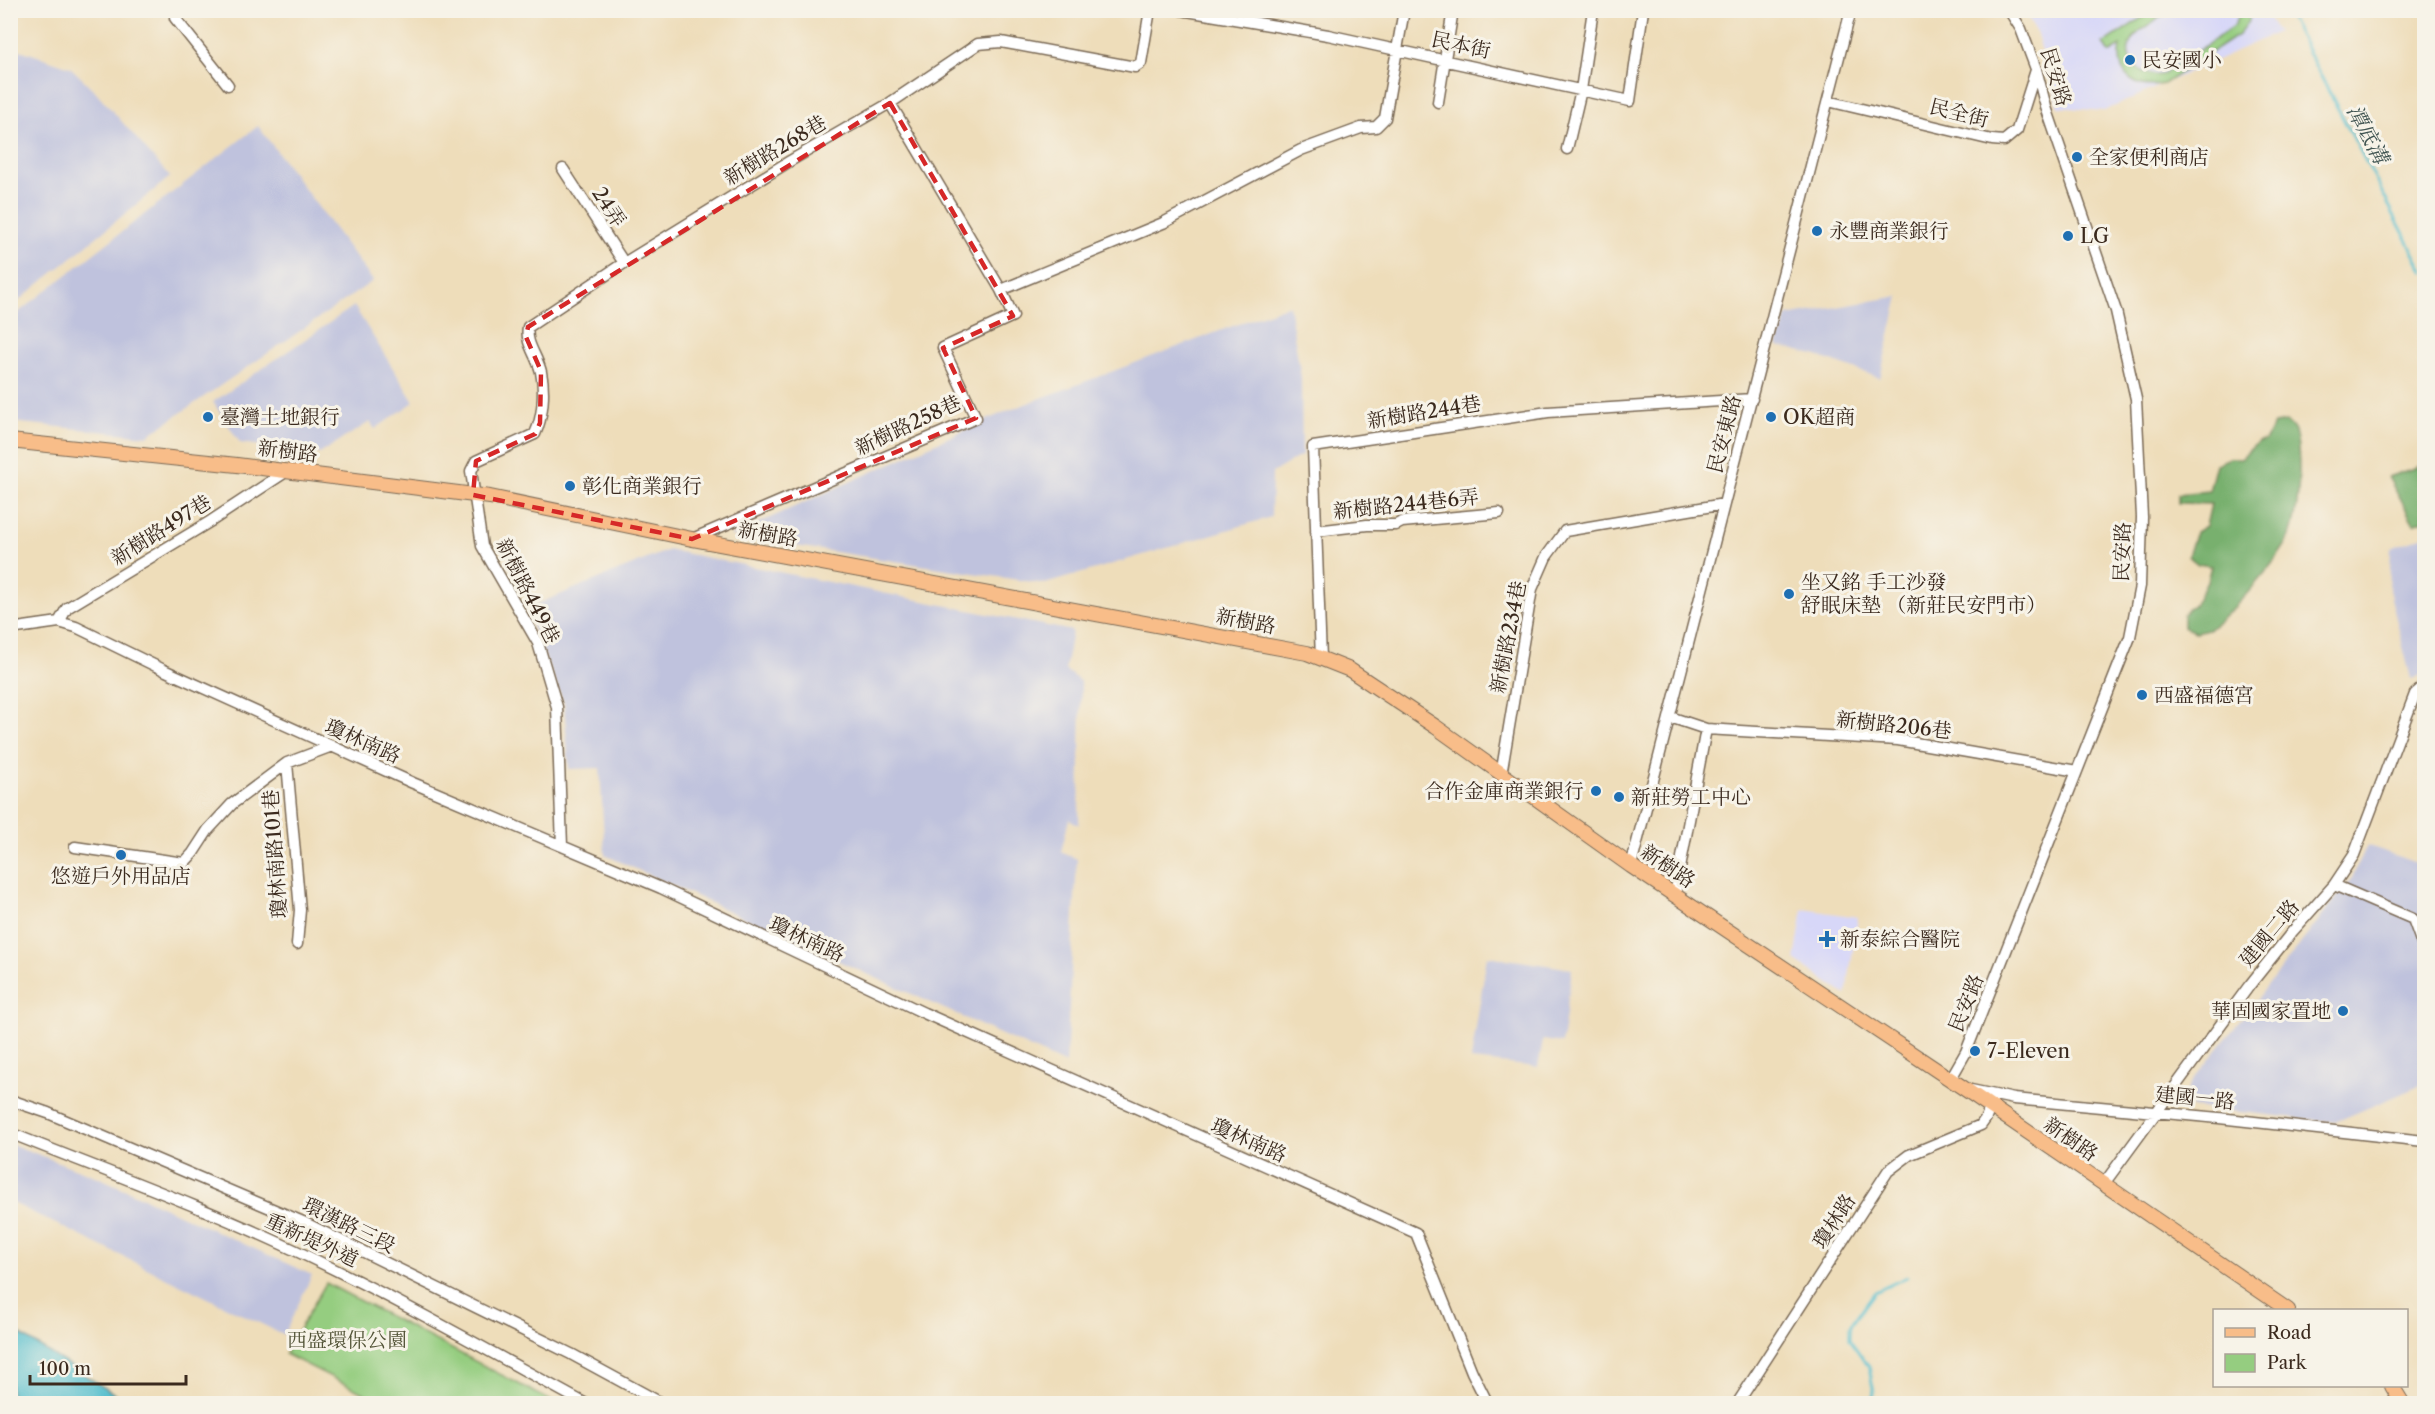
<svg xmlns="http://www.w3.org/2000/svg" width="2435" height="1414" font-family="'Libre Caslon Text','Noto Serif TC',serif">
	<rect width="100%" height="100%" fill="#f7f3e8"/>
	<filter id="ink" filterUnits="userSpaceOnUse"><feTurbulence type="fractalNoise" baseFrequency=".0167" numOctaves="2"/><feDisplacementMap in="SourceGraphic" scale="12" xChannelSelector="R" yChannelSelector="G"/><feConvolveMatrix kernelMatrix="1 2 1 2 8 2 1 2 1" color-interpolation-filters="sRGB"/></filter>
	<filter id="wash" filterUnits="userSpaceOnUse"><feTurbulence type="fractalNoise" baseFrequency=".008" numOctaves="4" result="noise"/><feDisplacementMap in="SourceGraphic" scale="24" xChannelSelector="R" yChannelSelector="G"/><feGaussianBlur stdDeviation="1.35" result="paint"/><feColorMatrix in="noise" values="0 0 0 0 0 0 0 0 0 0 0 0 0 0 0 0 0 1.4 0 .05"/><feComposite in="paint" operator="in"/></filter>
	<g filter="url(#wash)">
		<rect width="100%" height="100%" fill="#eeddba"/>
		<!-- built -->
		<path fill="#d7d7f8" d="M2024,11h240l14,21 -174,79 -45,-4 -23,-76z
			M1803,909l55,8 -12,78 -51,-35z"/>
		<!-- industrial -->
		<path fill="#bfc2dd" d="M11,47l59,20 26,25 74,85 -159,130z
			M258,126l115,155 -226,155 -136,-14v-104z
			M1899,296l-19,82 -66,-23 -37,-9 10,-30z
			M1289,305l12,72 1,78 -30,18 -1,44 -226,67 -315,-48 277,-125z
			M354,306l60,96 -39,27 -5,-7 -50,31 -80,-10 -27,-41z
			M2424,536v139l-13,4 -22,-89 2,-42z
			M669,550l403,81 -7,39 16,12 -2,143 -10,-6 -8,33 16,7 -11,205 -461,-209 -5,-87 -31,1 -5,-66 -39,-94z
			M2367,845l57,21v218l-89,38 -143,-15 -6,-9 2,-11 164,-209z
			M1487,956l85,13 -10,74 -19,-3 -5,27 -67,-7z
			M11,1144l89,34 212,97 -28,60 -273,-133z"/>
		<!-- green -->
		<path fill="#95cd80" stroke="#687c4f" stroke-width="1.5" d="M2152,11h19c-11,7 -26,14 -35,24 -20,20 4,45 28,39l70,-48 7,-15h10c-1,10 -7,17 -13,24l-74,49c-28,7 -49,-8 -43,-38l-12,7 -6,-9z
			M326,1283l229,120h-172l-98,-49z"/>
		<!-- forest -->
		<path fill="#78b06e" stroke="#5a6d46" stroke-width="1.5" d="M2287,422c3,3 7,6 8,10 7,24 4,77 -4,101 -6,20 -64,87 -83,96 -4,1 -9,2 -13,3l-12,-5v-12l5,-7 7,-4 12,-23 4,-15 -13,-2 -10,-8 8,-24 10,-6 5,-22 -33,-1v-9l31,-3 7,-27 14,-6h11l17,-16 7,-1 9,-17z
			M2420,466l4,5v49l-10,4 -26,-47z"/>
		<!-- water -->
		<path fill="#52becd" stroke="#467476" stroke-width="1.5" d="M10,1328l119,75h-118z"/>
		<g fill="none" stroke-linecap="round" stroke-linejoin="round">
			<!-- stream -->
			<path stroke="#52becd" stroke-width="3" d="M2286,10l138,262
				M1871,1404l3,-11 -5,-26 -19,-27v-14l25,-34 32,-15"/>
		</g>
	</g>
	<g filter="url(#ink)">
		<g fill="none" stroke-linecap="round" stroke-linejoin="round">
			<!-- minor casing -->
			<g stroke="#7a6955" stroke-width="13">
				<path id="minor" d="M184,10l-9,8 53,67
					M1181,10l147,25 302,66 13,-91
					M1828,101l164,39 12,1 13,-11 19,-60
					M1438,102l15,-92
					M890,103l88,-59 23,-2 134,25 6,-4 9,-53
					M1567,149l14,-59 12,-80
					M563,169l61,94
					M1316,531l51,-6h29l6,-3 97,-9
					M692,539l284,-121 -33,-70 70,-32 -12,-26
					M59,622l8,-14 144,-87 76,-50
					M10,629l49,-7 17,5 90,44 247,112 248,105 263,125 492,220 56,139 16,32
					M1321,659l-8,-212 235,-35 204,-13
					M1670,717l36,12 192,11 179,31
					M287,763l13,147 -3,34
					M1501,775l31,-186 14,-32 19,-26 159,-27
					M562,846l-5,-139 -19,-64 -56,-97 -11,-75 5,-10 59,-27c8,-17 10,-43 6,-62 -4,-17 -16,-28 -13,-45l96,-64 166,-102 100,-58 111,187 162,-67 138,-73 60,-22 15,-1 9,-9 19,-108
					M75,847l109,16 9,-10 15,-23 24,-26 55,-41 45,-17
					M1631,866l220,-856
					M2334,885l79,34 11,30
					M1675,895l31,-166
					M1950,1080l16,-28 164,-415 10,-51 2,-69 -6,-118 -20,-88 -70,-204 -10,-38 -15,-40 -12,-19
					M1971,1090l43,9 205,19 205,23
					M10,1100l38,13 255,109 268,132 92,50
					M10,1133c100,40 202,77 299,124 94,45 185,97 277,147
					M2103,1185l146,-199 43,-54 42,-47 20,-30 61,-161 9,-8
					M1737,1404l151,-233 21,-16 72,-30 5,-7 6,-16"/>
			</g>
			<!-- major casing -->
			<g stroke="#7a6955" stroke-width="16">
				<path id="major" d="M10,441l227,24 253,32 202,42 615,114 43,17 86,57 195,139 331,221 326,223
					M2392,1386l11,18"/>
			</g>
			<!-- minor -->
			<use href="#minor" stroke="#fff" stroke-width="10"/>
			<!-- major -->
			<use href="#major" stroke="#f8bd89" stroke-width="14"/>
		</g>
	</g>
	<!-- marked area -->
	<path fill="none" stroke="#d62828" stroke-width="4.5" stroke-dasharray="12 8" stroke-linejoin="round" d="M890,103l123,213 -70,32 33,70 -284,121 -219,-44 3,-34 59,-27 5,-11 1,-52 -15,-34 2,-10z"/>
	<!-- markers -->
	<g fill="#1f6fb2" stroke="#f7f3e8" stroke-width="2">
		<circle cx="2130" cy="60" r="6"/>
		<circle cx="2077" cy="157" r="6"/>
		<circle cx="1817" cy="231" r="6"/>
		<circle cx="2068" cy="236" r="6"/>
		<circle cx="208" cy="417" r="6"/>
		<circle cx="1771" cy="417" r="6"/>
		<circle cx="570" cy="486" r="6"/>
		<circle cx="1789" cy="594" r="6"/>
		<circle cx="2142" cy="695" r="6"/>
		<circle cx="1596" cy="791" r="6"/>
		<circle cx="1619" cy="797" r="6"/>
		<circle cx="121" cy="855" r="6"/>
		<path d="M1824 930h6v6h6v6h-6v6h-6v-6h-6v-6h6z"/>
		<circle cx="2343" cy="1011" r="6"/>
		<circle cx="1975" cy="1051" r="6"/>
	</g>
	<g text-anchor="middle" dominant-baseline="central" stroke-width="6" stroke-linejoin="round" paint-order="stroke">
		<!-- street labels -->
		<g font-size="20" fill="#3b2a1e" stroke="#f7f3e8">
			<text transform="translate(1461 45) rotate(12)">民本街</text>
			<text transform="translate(2056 77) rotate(73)">民安路</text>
			<text transform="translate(1959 113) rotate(14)">民全街</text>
			<text transform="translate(775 150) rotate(-31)">新樹路268巷</text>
			<text transform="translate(609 207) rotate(57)">24弄</text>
			<text transform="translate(1424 412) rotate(-9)">新樹路244巷</text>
			<text transform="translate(908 425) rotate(-25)">新樹路258巷</text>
			<text transform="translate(1724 434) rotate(-76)">民安東路</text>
			<text transform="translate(288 451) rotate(7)">新樹路</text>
			<text transform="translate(1406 504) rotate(-6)">新樹路244巷6弄</text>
			<text transform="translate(161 530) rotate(-32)">新樹路497巷</text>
			<text transform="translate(768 534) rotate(10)">新樹路</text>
			<text transform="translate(2122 552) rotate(-88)">民安路</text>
			<text transform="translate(528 591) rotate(63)">新樹路449巷</text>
			<text transform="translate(1246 621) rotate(11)">新樹路</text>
			<text transform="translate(1508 637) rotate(-79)">新樹路234巷</text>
			<text transform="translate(1894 725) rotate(6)">新樹路206巷</text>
			<text transform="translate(363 741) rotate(24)">瓊林南路</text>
			<text transform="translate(275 854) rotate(-94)">瓊林南路101巷</text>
			<text transform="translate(1668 866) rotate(34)">新樹路</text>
			<text transform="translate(2269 933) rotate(-50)">建國二路</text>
			<text transform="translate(807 939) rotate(25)">瓊林南路</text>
			<text transform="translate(1966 1003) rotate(-68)">民安路</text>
			<text transform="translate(2195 1098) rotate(6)">建國一路</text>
			<text transform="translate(2071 1139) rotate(35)">新樹路</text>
			<text transform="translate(1249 1140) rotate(24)">瓊林南路</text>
			<text transform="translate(1834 1221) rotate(-57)">瓊林路</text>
			<text transform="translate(349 1225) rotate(26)">環漢路三段</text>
			<text transform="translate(312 1240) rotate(25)">重新堤外道</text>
		</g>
		<!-- poi labels -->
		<g font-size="20" fill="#3b2a1e" stroke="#f7f3e8" text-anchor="start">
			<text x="2142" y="60">民安國小</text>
			<text x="2089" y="157">全家便利商店</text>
			<text x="1829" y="231">永豐商業銀行</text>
			<text x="2080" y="236">LG</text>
			<text x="220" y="417">臺灣土地銀行</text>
			<text x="1783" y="417">OK超商</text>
			<text x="582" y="486">彰化商業銀行</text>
			<text x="1801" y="582">坐又銘 手工沙發<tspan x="1801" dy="23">舒眠床墊 （新莊民安門市）</tspan></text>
			<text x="2154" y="695">西盛福德宮</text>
			<text x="1584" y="791" text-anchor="end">合作金庫商業銀行</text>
			<text x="1631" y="797">新莊勞工中心</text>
			<text x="121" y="876" text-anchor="middle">悠遊戶外用品店</text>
			<text x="1840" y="939">新泰綜合醫院</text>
			<text x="2331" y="1011" text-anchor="end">華固國家置地</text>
			<text x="1987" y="1051">7-Eleven</text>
		</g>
		<!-- park labels -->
		<g font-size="20" fill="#525336" stroke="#f7f3e8">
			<text x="347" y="1340">西盛環保公園</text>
		</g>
		<!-- water labels -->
		<g font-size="21" font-style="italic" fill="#425653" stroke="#f7f3e8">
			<text transform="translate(2368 134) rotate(62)">潭底溝</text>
		</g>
	</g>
	<!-- margin -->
	<rect width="2435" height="1414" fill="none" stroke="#f7f3e8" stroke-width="36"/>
	<!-- legend -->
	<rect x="2213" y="1309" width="195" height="78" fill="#f7f3e8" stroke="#aca397" stroke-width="1.5"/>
	<rect x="2225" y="1328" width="30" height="9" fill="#f8bd89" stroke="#aca397" stroke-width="1.5"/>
	<text x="2267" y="1339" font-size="18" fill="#3b2a1e">Road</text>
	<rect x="2225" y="1354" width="30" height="18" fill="#95cd80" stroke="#aca397" stroke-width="1.5"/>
	<text x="2267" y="1369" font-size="18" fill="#3b2a1e">Park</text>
	<!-- scale -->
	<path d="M30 1375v9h156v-9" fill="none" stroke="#3b2a1e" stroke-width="3"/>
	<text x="39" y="1375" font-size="18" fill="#3b2a1e" stroke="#f7f3e8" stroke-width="4.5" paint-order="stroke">100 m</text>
</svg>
